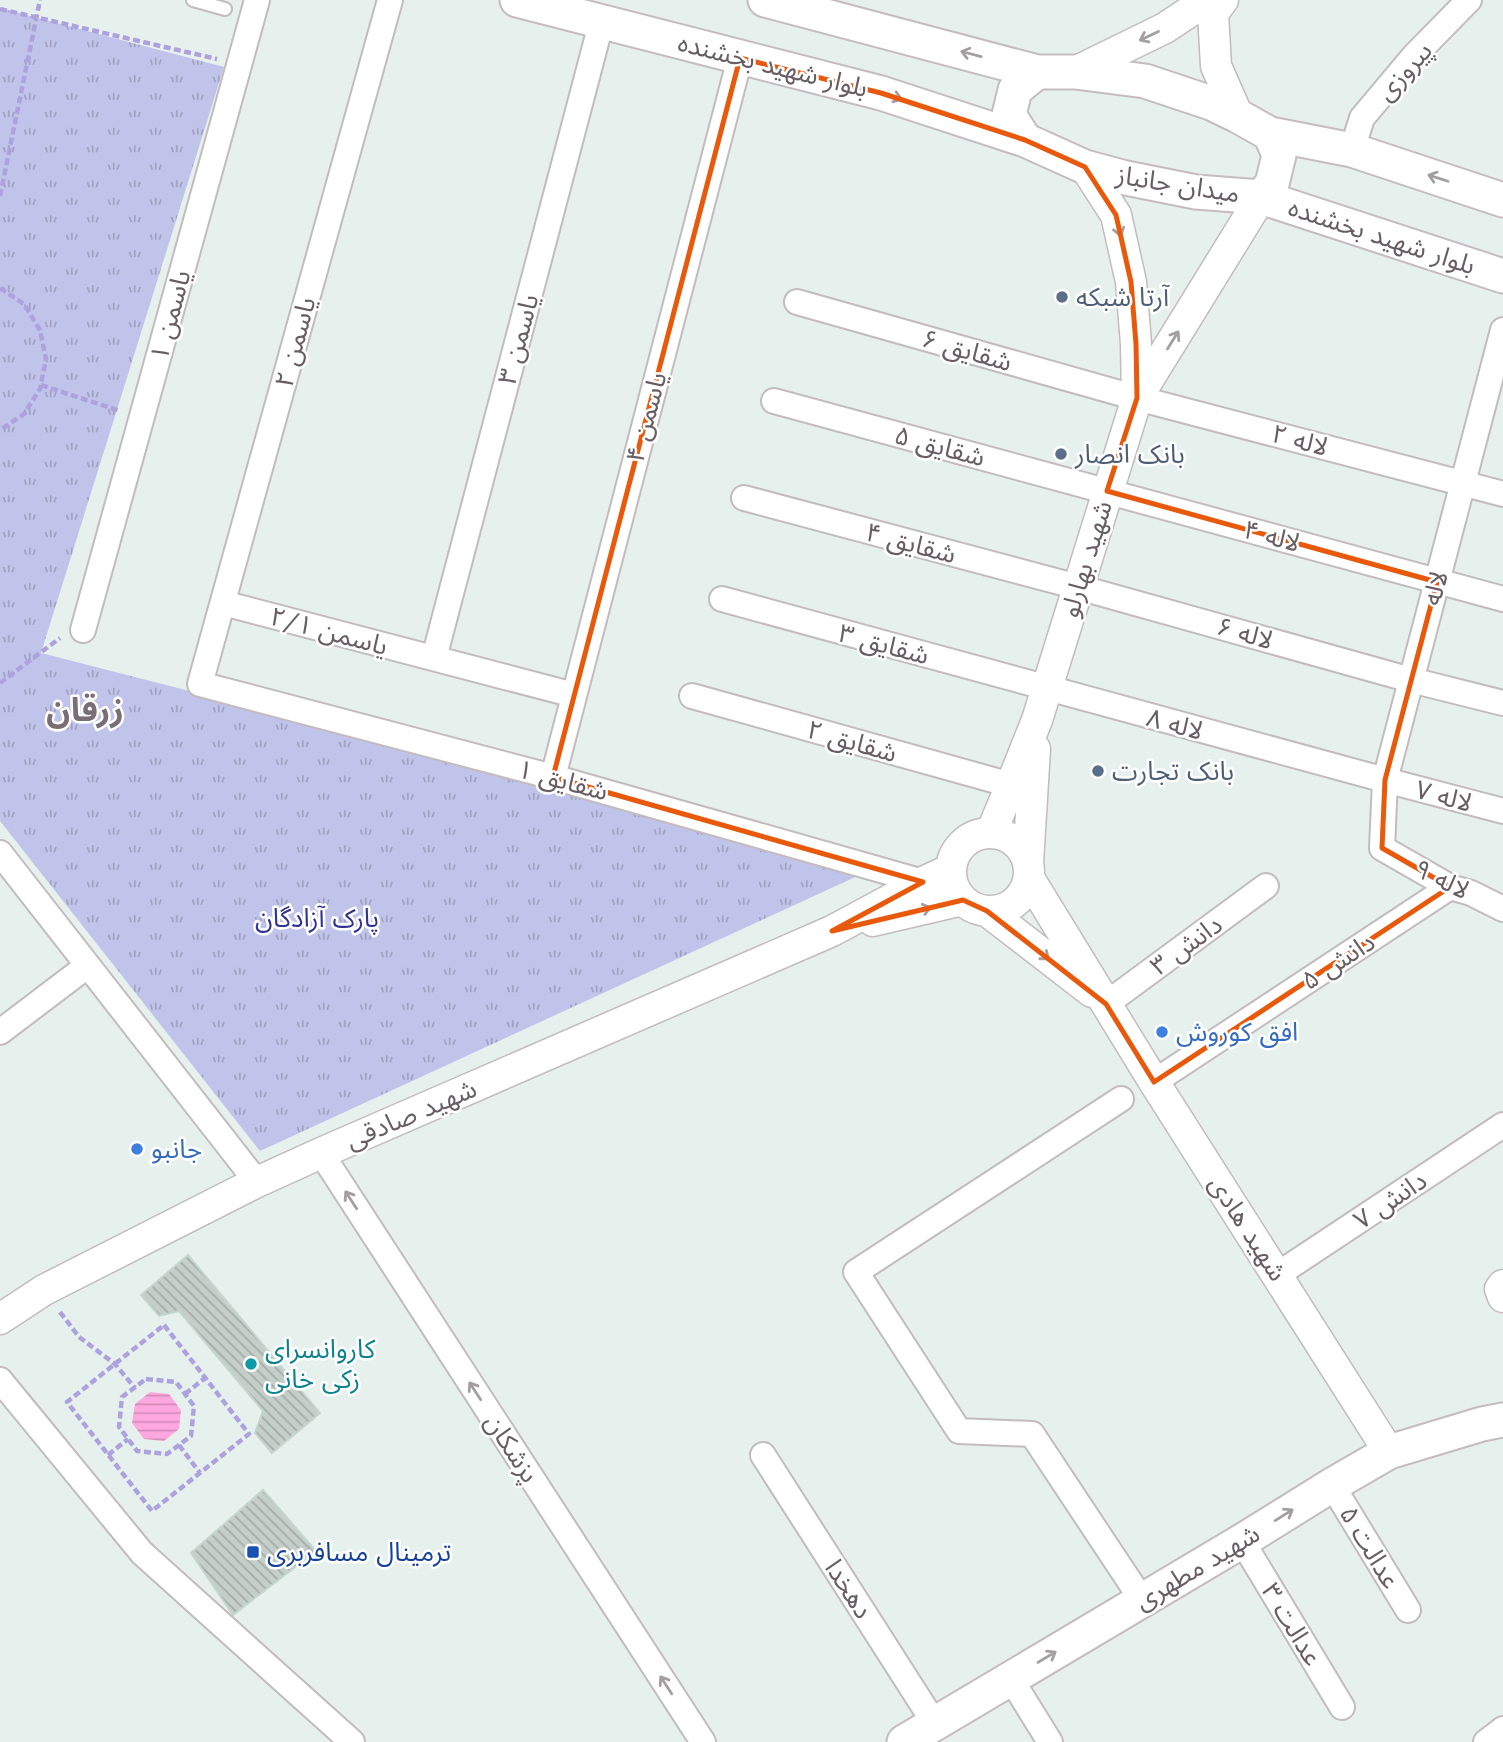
<svg xmlns="http://www.w3.org/2000/svg" width="1503" height="1742" font-family="Jost,'Noto Sans Arabic',sans-serif">
	<defs>
		<pattern id="grass-tufts" width="24" height="20" patternUnits="userSpaceOnUse" patternTransform="scale(1.75)"><rect width="24" height="20" fill="#c1c4ea"/><path d="M3 7l-1-3M5 7V3M7 7l1-3M15 17l-1-3M17 17v-4M19 17l1-3" fill="none" stroke="#a1a2c1"/></pattern>
		<pattern id="water-rules" width="6" height="5" patternUnits="userSpaceOnUse" patternTransform="scale(1.75)"><rect width="6" height="5" fill="#ffa8e0"/><path d="M0 2.5h6" fill="none" stroke="#d28cb9"/></pattern>
		<pattern id="building-back-hatch" width="6" height="6" patternUnits="userSpaceOnUse" patternTransform="scale(1.75)"><rect width="6" height="6" fill="#c5cfca"/><path d="M-1 5l2 2M0 0l6 6M5-1l2 2" fill="none" stroke="#a4aba8"/></pattern>
	</defs>
	<rect width="100%" height="100%" fill="#e6f1ee"/>
	<!-- grass -->
	<path fill="url(#grass-tufts)" d="M0,8l224,59 -183,586 836,214 -617,284 -260,-330z"/>
	<!-- water -->
	<path fill="url(#water-rules)" d="M150,1392l19,2 12,16 -2,19 -15,12 -20,-2 -12,-16 3,-19z"/>
	<!-- building -->
	<path fill="url(#building-back-hatch)" stroke="#c4d7cf" stroke-width="2" d="M188,1255l132,158 -48,40 -17,-20 8,-22 -84,-100 -20,5 -18,-21z
		M263,1490l53,61 -83,64 -42,-62z"/>
	<g fill="none" stroke-linecap="round" stroke-linejoin="round">
		<!-- service casing -->
		<g stroke="#c3bbbe" stroke-width="16">
			<path id="service" d="M193,0l32,9"/>
		</g>
		<!-- minor casing -->
		<g stroke="#c3bbbe" stroke-width="28">
			<path id="minor" d="M390,0l-190,684 353,93 370,105
				M1352,150l10,-32 52,-62 55,-56
				M797,302l340,96 366,96
				M1503,330l-118,450 -3,68 68,39 21,6 32,16
				M774,401l729,198
				M744,498l334,89 333,93 92,23
				M722,599l663,181 118,31
				M223,603l351,92
				M83,630l174,-630
				M434,658l168,-638
				M692,696l319,89
				M553,777l187,-719
				M0,853l257,329
				M1106,1004l160,-118
				M0,1032l87,-66
				M1154,1082l296,-195
				M1121,1099l-265,173 103,159 73,3 110,166
				M321,1153l382,589
				M1277,1275l226,-150
				M0,1380l142,173 210,189
				M763,1455l172,269
				M1332,1485l76,125
				M1242,1541l100,166
				M1011,1679l39,63
				M1486,1742l17,-13"/>
		</g>
		<!-- tertiary casing -->
		<g stroke="#c3bbbe" stroke-width="33">
			<path id="tertiary" d="M1223,0l-10,13 3,53 22,50
				M1075,72l90,-44 42,-28
				M1085,167l31,48 15,67 5,62 1,54
				M991,833l20,-48 26,-65 100,-322 124,-201
				M951 872a39 39 0 1 1 78 0a39 39 0 1 1-78 0Z
				M1028,863l7,-114
				M1029,878l125,204 235,370
				M987,911l105,81
				M873,921l90,-21
				M1503,1285l-3,4 3,8
				M0,1319l44,-29 213,-108 64,-29 511,-222 91,-49 28,-13"/>
		</g>
		<!-- secondary casing -->
		<g stroke="#c5bbc0" stroke-width="37">
			<path id="secondary" d="M517,0l364,93 144,47
				M765,0l272,72
				M1037,72h38l70,9 66,22 27,13 32,18 9,21 -7,29 -11,13 -65,-5 -70,-14 -41,-11 -60,-27 -16,-25 6,-25z
				M1270,134l82,16 151,50
				M1261,197l242,79
				M904,1742l338,-201 90,-56 57,-33 93,-28 21,-4"/>
		</g>
		<!-- path -->
		<path stroke="#ada2de" stroke-width="4.5" stroke-dasharray="7 3.5" stroke-linecap="butt" d="M0,9l217,50
			M0,196l40,-196
			M0,288l24,16 16,26 6,29 -6,30 -16,25 -24,16
			M41,385l79,26
			M0,683l60,-45
			M60,1312l19,25 36,27 20,24
			M164,1325l85,109 -97,77 -85,-109z
			M146,1379l30,3 18,24 -3,30 -24,18 -30,-3 -18,-24 3,-30z
			M185,1394l20,-16
			M179,1445l21,28
			M108,1455l20,-16"/>
		<!-- service -->
		<use href="#service" stroke="#fff" stroke-width="12"/>
		<!-- minor -->
		<use href="#minor" stroke="#fff" stroke-width="24"/>
		<!-- tertiary -->
		<use href="#tertiary" stroke="#fff" stroke-width="30"/>
		<!-- secondary -->
		<use href="#secondary" stroke="#fff" stroke-width="33"/>
	</g>
	<!-- one-way arrows -->
	<defs><path id="oneway-shaft" d="M-6 0H5M1.5-3L5.5 0L1.5 3" fill="none" stroke-width="1.6" stroke-linecap="round" stroke-linejoin="round" transform="scale(1.75)"/></defs>
	<g stroke="#a49ea1">
		<use href="#oneway-shaft" transform="translate(1149 36) rotate(154)"/>
		<use href="#oneway-shaft" transform="translate(971 54) rotate(-165)"/>
		<use href="#oneway-shaft" transform="translate(892 96) rotate(18)"/>
		<use href="#oneway-shaft" transform="translate(1438 178) rotate(-162)"/>
		<use href="#oneway-shaft" transform="translate(1118 226) rotate(76)"/>
		<use href="#oneway-shaft" transform="translate(1173 340) rotate(-58)"/>
		<use href="#oneway-shaft" transform="translate(921 910) rotate(-14)"/>
		<use href="#oneway-shaft" transform="translate(1041 953) rotate(38)"/>
		<use href="#oneway-shaft" transform="translate(351 1200) rotate(-123)"/>
		<use href="#oneway-shaft" transform="translate(475 1391) rotate(-123)"/>
		<use href="#oneway-shaft" transform="translate(1284 1515) rotate(-32)"/>
		<use href="#oneway-shaft" transform="translate(1047 1657) rotate(-31)"/>
		<use href="#oneway-shaft" transform="translate(666 1685) rotate(-123)"/>
	</g>
	<!-- marked area -->
	<path fill="none" stroke="#e8590c" stroke-width="5" stroke-linejoin="round" d="M740,58l141,35 144,47 60,27 31,48 15,67 5,62 1,54 -30,93 330,91 -52,198 -3,68 68,39 -296,195 -48,-78 -119,-93 -24,-11 -131,31 91,-49 -370,-105z"/>
	<!-- markers -->
	<g fill="#5c6f8a" stroke="#fff" stroke-width="2.5">
		<circle cx="1062" cy="297" r="7"/>
		<circle cx="1061" cy="454" r="7"/>
		<circle cx="1098" cy="771" r="7"/>
	</g>
	<g fill="#3f7fe0" stroke="#fff" stroke-width="2.5">
		<circle cx="1162" cy="1032" r="7"/>
		<circle cx="137" cy="1149" r="7"/>
	</g>
	<circle fill="#0f9aa8" stroke="#fff" stroke-width="2.5" cx="251" cy="1364" r="7"/>
	<rect fill="#1a4fb4" stroke="#fff" stroke-width="2.5" x="246" y="1545" width="14" height="14" rx="3.5"/>
	<g text-anchor="middle" dominant-baseline="central" stroke-width="5" stroke-linejoin="round" paint-order="stroke">
		<!-- street labels -->
		<g font-size="26" fill="#685d63" stroke="#fff">
			<text transform="translate(773 65) rotate(14)">بلوار شهید بخشنده</text>
			<text transform="translate(1404 71) rotate(-48)">پیروزی</text>
			<text transform="translate(1178 184) rotate(9)">میدان جانباز</text>
			<text transform="translate(1382 236) rotate(18)">بلوار شهید بخشنده</text>
			<text transform="translate(170 315) rotate(-75)">یاسمن ۱</text>
			<text transform="translate(518 339) rotate(-75)">یاسمن ۳</text>
			<text transform="translate(295 342) rotate(-75)">یاسمن ۲</text>
			<text transform="translate(967 350) rotate(16)">شقایق ۶</text>
			<text transform="translate(646 417) rotate(-75)">یاسمن ۴</text>
			<text transform="translate(1300 440) rotate(15)">لاله ۲</text>
			<text transform="translate(940 446) rotate(15)">شقایق ۵</text>
			<text transform="translate(1272 536) rotate(15)">لاله ۴</text>
			<text transform="translate(911 543) rotate(15)">شقایق ۴</text>
			<text transform="translate(1086 559) rotate(-73)">شهید بهارلو</text>
			<text transform="translate(1435 588) rotate(-75)">لاله</text>
			<text transform="translate(329 631) rotate(15)">یاسمن ۲/۱</text>
			<text transform="translate(1245 633) rotate(16)">لاله ۶</text>
			<text transform="translate(884 644) rotate(15)">شقایق ۳</text>
			<text transform="translate(1175 724) rotate(15)">لاله ۸</text>
			<text transform="translate(852 741) rotate(16)">شقایق ۲</text>
			<text transform="translate(563 780) rotate(15)">شقایق ۱</text>
			<text transform="translate(1444 796) rotate(15)">لاله ۷</text>
			<text transform="translate(1442 879) rotate(26)">لاله ۹</text>
			<text transform="translate(1186 945) rotate(-36)">دانش ۳</text>
			<text transform="translate(1338 961) rotate(-33)">دانش ۵</text>
			<text transform="translate(411 1114) rotate(-23)">شهید صادقی</text>
			<text transform="translate(1390 1200) rotate(-34)">دانش ۷</text>
			<text transform="translate(1248 1228) rotate(57)">شهید هادی</text>
			<text transform="translate(512 1448) rotate(57)">پزشکان</text>
			<text transform="translate(1370 1547) rotate(59)">عدالت ۵</text>
			<text transform="translate(1197 1567) rotate(-31)">شهید مطهری</text>
			<text transform="translate(849 1589) rotate(57)">دهخدا</text>
			<text transform="translate(1292 1624) rotate(59)">عدالت ۳</text>
		</g>
		<!-- service labels -->
		<g font-size="26" fill="#4e5e75" stroke="#fff" text-anchor="start">
			<text x="1076" y="297">آرتا شبکه</text>
			<text x="1075" y="454">بانک انصار</text>
			<text x="1112" y="771">بانک تجارت</text>
		</g>
		<!-- park labels -->
		<g font-size="26" fill="#303394" stroke="#fff">
			<text x="317" y="918">پارک آزادگان</text>
		</g>
		<!-- shop labels -->
		<g font-size="26" fill="#366cbe" stroke="#fff" text-anchor="start">
			<text x="1176" y="1032">افق کوروش</text>
			<text x="151" y="1149">جانبو</text>
		</g>
		<!-- culture labels -->
		<g font-size="26" fill="#0d838f" stroke="#fff" text-anchor="start">
			<text x="265" y="1349">کاروانسرای<tspan x="265" dy="30">زکی خانی</tspan></text>
		</g>
		<!-- transit labels -->
		<g font-size="26" fill="#164399" stroke="#fff" text-anchor="start">
			<text x="267" y="1552">ترمینال مسافربری</text>
		</g>
		<!-- district labels -->
		<g font-size="33" font-weight="bold" fill="#7a6e75" stroke="#fff">
			<text x="85" y="709">زرقان</text>
		</g>
	</g>
</svg>
